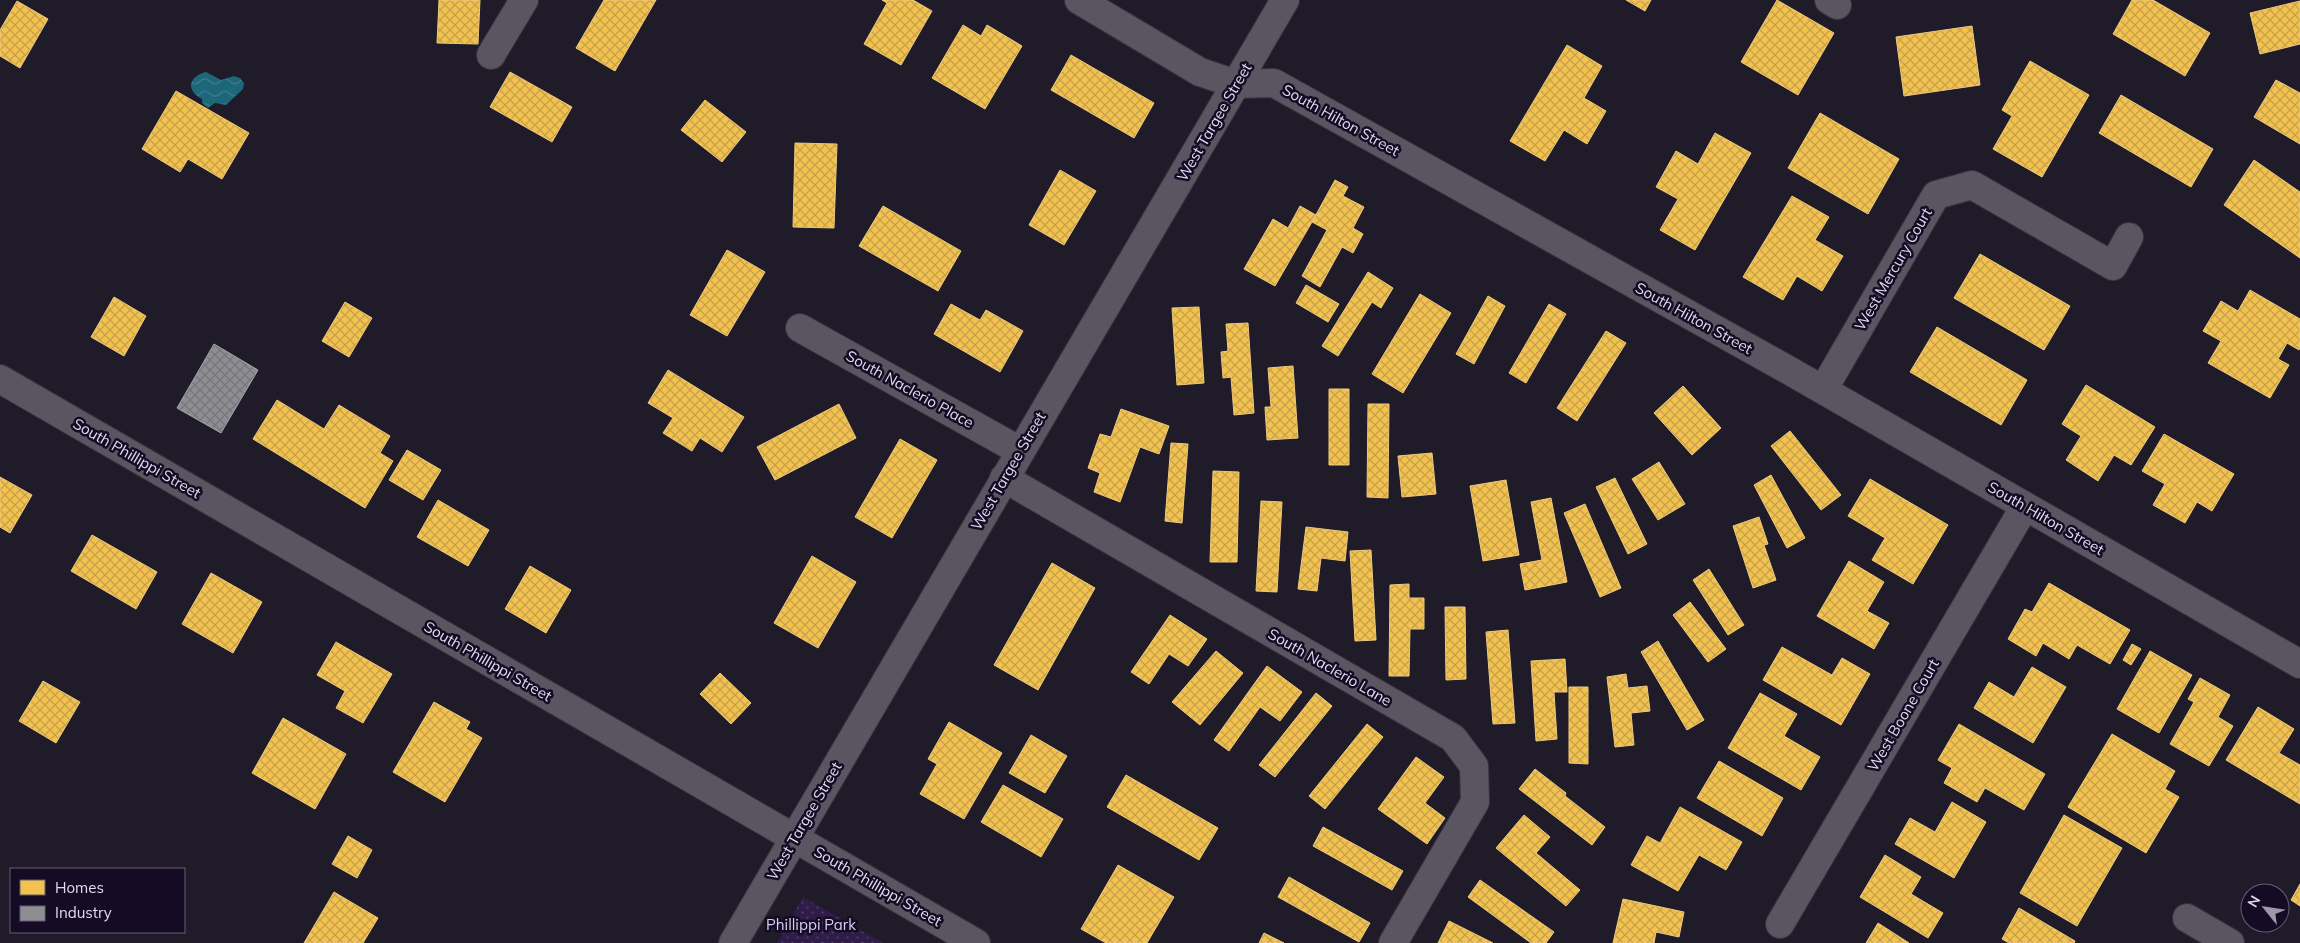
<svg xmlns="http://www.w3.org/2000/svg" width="2300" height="943" font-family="Mulish,sans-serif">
	<defs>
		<pattern id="park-dots" width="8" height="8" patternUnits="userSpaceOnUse" patternTransform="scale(1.25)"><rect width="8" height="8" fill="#2f1c49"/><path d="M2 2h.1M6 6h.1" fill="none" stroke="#4d3c64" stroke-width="1.8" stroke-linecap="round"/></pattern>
		<pattern id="water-waves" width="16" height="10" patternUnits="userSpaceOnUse" patternTransform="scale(1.25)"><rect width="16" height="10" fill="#1d677b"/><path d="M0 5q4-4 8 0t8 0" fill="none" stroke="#3e7c8e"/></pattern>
		<pattern id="homes-cross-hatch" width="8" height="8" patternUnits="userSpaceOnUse" patternTransform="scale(1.25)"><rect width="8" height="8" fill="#f2c14e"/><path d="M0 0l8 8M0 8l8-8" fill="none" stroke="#c6a14c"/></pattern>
		<pattern id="industry-cross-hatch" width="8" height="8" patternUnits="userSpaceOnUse" patternTransform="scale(1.25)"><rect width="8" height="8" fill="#8d8d92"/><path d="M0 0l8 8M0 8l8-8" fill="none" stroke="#77767c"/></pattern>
	</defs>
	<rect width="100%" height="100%" fill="#1f1b28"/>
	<!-- park -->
	<path fill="url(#park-dots)" d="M803,897l80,46h-106z"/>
	<!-- water -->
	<path fill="url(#water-waves)" d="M206,72l15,8 13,-4 6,2 4,5 -1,6 -17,16 -11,-2 -7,5 -6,-5v-4c-17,-9 -13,-23 4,-27z"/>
	<!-- homes -->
	<path fill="url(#homes-cross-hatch)" stroke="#edc97e" d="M439,0h41l-2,44 -41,-1z
		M604,0h52l-41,71 -39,-23z
		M882,0h31l19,11 -31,54 -37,-21 23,-41z
		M1626,0h25l-6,11z
		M1777,0l57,33 -36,62 -57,-33z
		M2132,0h21l57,33 -25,43 -72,-42z
		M17,1l31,18 -28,49 -20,-12v-26z
		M2300,1v43l-40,10 -10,-41z
		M963,25l18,11 6,-11 35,21 -37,63 -53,-31z
		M1972,26l8,59 -76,11 -8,-59z
		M1567,45l35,21 -18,32 22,13 -19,33 -23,-14 -19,31 -35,-20z
		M1071,55l83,48 -20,35 -83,-48z
		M2030,61l59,34 -47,82 -49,-28 19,-33 -10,-6z
		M510,72l62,35 -20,35 -62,-35z
		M2276,80l24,13v51l-46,-27z
		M176,91l73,42 -27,46 -34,-20 -8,13 -38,-23z
		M2121,95l92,54 -22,38 -92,-54z
		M705,100l41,32 -24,30 -41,-32z
		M1820,113l79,46 -31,55 -80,-46z
		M1715,133l36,20 -56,97 -35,-20 18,-31 -22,-12 20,-36 22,13z
		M795,143l42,1 -3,84 -41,-1z
		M2254,160l46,32v66l-76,-53z
		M1060,170l36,21 -32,54 -35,-20z
		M1335,180l13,7 -5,9 21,11 -11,21 10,6 -10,19 -11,-6 -22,40 -18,-11 25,-46 -15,-8z
		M1792,196l37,21 -14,23 28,16 -21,35 -25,-15 -14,24 -40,-23z
		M883,206l78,45 -23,40 -79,-45z
		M1300,206l16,9 -41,71 -31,-17 29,-50 15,9z
		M727,250l38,22 -38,64 -37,-21z
		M1980,254l90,52 -26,44 -90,-52z
		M1368,272l25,16 -12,20 -9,-6 -34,54 -16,-10z
		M1306,285l33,19 -11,18 -32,-19z
		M2250,290l50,29v28l-1,3 -12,-7 -9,16 11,6 -19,33 -62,-35 13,-22 -18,-10 18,-30 17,10z
		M1420,294l31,19 -48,80 -31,-19z
		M1488,296l17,10 -31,58 -18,-10z
		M114,297l32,19 -22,40 -33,-19z
		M345,302l27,16 -23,39 -27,-16z
		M951,304l29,16 6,-10 37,21 -23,41 -66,-38z
		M1549,304l17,10 -40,69 -17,-10z
		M1199,307l5,76 -27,2 -5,-77z
		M1248,323l6,90 -20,2 -3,-38 -8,1 -2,-26 7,-1 -2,-27z
		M1937,327l90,53 -26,45 -91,-53z
		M1606,331l20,12 -49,78 -20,-13z
		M1293,366l5,72 -31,2 -2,-33h6l-3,-39z
		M668,370l76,47 -22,35 -22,-14 -8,13 -29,-18 10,-15 -25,-15z
		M2086,385l69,42 -24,38 -17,-10 -16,26 -32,-21 15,-24 -19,-12z
		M1683,386l38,42 -29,27 -38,-42z
		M1329,389h20v76h-20z
		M277,400l47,29 15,-24 51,31 -10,17 13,8 -28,47 -112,-69z
		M839,404l17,34 -81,42 -18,-33z
		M1368,404h21l-1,94 -21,-1z
		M1121,409l48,17 -10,28 -19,-7 -20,55 -26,-10 6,-19 -12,-5 12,-34 11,3z
		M1790,431l51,64 -20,15 -50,-64z
		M2164,434l70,40 -22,37 -15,-9 -12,21 -32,-18 12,-21 -23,-13z
		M900,439l37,21 -45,78 -37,-21z
		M1171,443l17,1 -6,79 -17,-2z
		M407,450l34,20 -18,30 -34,-20z
		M1432,453l4,41 -34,3 -4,-41z
		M1659,462l26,42 -27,16 -26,-41z
		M1213,471l26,1 -2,90h-27z
		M1771,475l34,63 -18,10 -33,-63z
		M0,477l32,18 -22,38 -10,-6z
		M1615,478l32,66 -19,10 -32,-67z
		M1870,479l78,46 -35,59 -41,-24 13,-22 -37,-22z
		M1506,480l13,75 -36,6 -13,-75z
		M1551,498l16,84 -42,8 -5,-26 22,-4 -11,-58z
		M438,500l51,30 -21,36 -51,-29z
		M1261,501l21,1 -5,90 -21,-1z
		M1585,504l36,84 -21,9 -36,-84z
		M1759,517l9,27 -4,1 12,35 -23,8 -20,-62z
		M1306,527l42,5 -3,29 -24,-3 -4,33 -19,-2z
		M92,535l65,37 -21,37 -65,-38z
		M1371,550l5,90 -21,1 -5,-90z
		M812,556l44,26 -38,66 -44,-25z
		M1849,561l35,21 -17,29 22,12 -15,26 -57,-33z
		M1052,563l43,25 -57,102 -44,-25z
		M530,566l41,24 -25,43 -41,-24z
		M1709,569l35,56 -16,10 -35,-55z
		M211,573l51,29 -29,51 -51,-29z
		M2049,583l81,47 -20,34 -33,-19 -8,14 -26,-16 -7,13 -28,-17 17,-30 7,3z
		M1409,584v14h15v31h-14l-1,47h-20l1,-91z
		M1690,602l36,47 -18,13 -35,-47z
		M1445,607h20l1,72 -20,1z
		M1170,615l37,24 -19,27 -19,-12 -20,30 -18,-12z
		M1508,630l7,93 -22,1 -7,-92z
		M1658,641l46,79 -17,10 -46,-78z
		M336,642l56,32 -29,49 -27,-15 9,-17 -28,-16z
		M2132,644l9,5 -10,16 -8,-5z
		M1782,647l50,28 10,-17 28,16 -29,51 -78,-45z
		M1216,651l27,22 -43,52 -28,-23z
		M2150,651l42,24 -33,58 -42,-24z
		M1565,659l2,33h-13l3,47 -21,2 -5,-80z
		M1267,666l35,26 -22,29 -20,-14 -31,44 -15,-11z
		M2032,667l34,20 -33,56 -59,-35 15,-26 25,15z
		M720,673l31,30 -20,21 -31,-30z
		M1626,674l2,14 19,-2 3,25 -19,2 3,32 -19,2 -8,-70z
		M2200,678l30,17 -12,22 15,9 -24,40 -39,-22 24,-42 -6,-3z
		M43,681l37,21 -24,41 -37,-22z
		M1569,687h19v77l-19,-1z
		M1316,693l16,13 -57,71 -16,-12z
		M1760,693l37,21 -13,22 36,21 -19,33 -73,-42z
		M434,702l36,20 -4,7 16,9 -37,64 -52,-30z
		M2258,707l36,22 -15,24 21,12v39l-74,-44z
		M283,718l63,36 -31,55 -63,-36z
		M949,722l53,31 -38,66 -44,-25 17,-30 -9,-5z
		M1367,724l16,13 -58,72 -16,-13z
		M1959,724l86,50 -21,36 -39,-22 -8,14 -33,-19 8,-15 -14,-8z
		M2112,734l63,37 -10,18 14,8 -33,56 -78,-46z
		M1031,735l36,21 -22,37 -36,-20z
		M1416,757l28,20 -19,26 20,15 -18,26 -49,-35z
		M1719,761l64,37 -21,38 -65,-38z
		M1535,769l31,24 -1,3 40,31 -13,18 -73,-56z
		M1126,775l92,53 -19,32 -92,-53z
		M1003,785l60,34 -22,38 -60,-35z
		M1952,802l34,20 -32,56 -59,-34 15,-26 25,14z
		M1680,807l62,35 -16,28 -27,-15 -21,36 -47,-26 16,-29 13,7z
		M1524,815l26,22 -14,16 44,37 -14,16 -70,-58z
		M2064,815l58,33 -45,78 -57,-33z
		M1323,827l80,44 -11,19 -79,-44z
		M348,836l24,14 -15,28 -25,-14z
		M1885,855l36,22 -10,17 32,19 -15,25 -68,-41z
		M1118,865l56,32 -27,46h-41l-25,-14z
		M1289,877l81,46 -11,19 -81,-45z
		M1480,880l74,52 -8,11h-15l-63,-46z
		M2300,884v22l-9,-6z
		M334,892l44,26 -15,25h-59z
		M1623,899l61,13 -5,25 -23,-5 -2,11h-41z
		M2019,908l56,33 -1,2h-65l-7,-4z
		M1449,921l44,22h-55z
		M1878,923l31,20h-43z
		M1264,933l20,10h-25z"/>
	<!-- industry -->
	<path fill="url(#industry-cross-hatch)" stroke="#a6a4ad" d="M214,344l44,26 -37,63 -44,-25z"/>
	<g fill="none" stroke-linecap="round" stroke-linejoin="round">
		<!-- minor casing -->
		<g stroke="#393540" stroke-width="30">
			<path id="minor" d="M1079,0l121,72 36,12 38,-1 516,288 510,293
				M1829,0l8,5
				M491,55l33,-55
				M800,328l220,123
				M0,379l976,564
				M1823,390l113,-195 36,-10 141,81 16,-29
				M1004,478l449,260 21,28 1,36 -82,141
				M2187,918l43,25
				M1780,924l245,-418"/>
		</g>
		<!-- tertiary casing -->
		<g stroke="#393540" stroke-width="30">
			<path id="tertiary" d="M733,943l552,-943"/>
		</g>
		<!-- minor -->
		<use href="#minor" stroke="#5a5661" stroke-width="28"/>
		<!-- tertiary -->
		<use href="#tertiary" stroke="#5a5661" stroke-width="28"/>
	</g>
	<g text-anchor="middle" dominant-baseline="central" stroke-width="5" stroke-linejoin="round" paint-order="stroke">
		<!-- street labels -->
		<g font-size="15" fill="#e0dbed" stroke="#150b24">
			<text transform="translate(1341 120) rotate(29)">South Hilton Street</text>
			<text transform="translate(1214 122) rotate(-60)">West Targee Street</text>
			<text transform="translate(1893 269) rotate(-60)">West Mercury Court</text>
			<text transform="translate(1694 318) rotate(29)">South Hilton Street</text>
			<text transform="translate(910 389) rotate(29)">South Naclerio Place</text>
			<text transform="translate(137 458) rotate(30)">South Phillippi Street</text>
			<text transform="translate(1008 471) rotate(-60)">West Targee Street</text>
			<text transform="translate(2046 518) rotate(30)">South Hilton Street</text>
			<text transform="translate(488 661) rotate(30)">South Phillippi Street</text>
			<text transform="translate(1330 667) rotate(30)">South Naclerio Lane</text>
			<text transform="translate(1903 715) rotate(-60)">West Boone Court</text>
			<text transform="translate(804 821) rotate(-60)">West Targee Street</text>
			<text transform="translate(878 886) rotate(30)">South Phillippi Street</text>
		</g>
		<!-- park labels -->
		<g font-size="15" fill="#d8ccf2" stroke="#150b24">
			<text x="811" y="924">Phillippi Park</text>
		</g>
	</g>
	<!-- legend -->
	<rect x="10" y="868" width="175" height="65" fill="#150b24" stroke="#665e74"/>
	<rect x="20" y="880" width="25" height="15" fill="#f2c14e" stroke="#665e74"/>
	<text x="55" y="893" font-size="15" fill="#e0dbed">Homes</text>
	<rect x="20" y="906" width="25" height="15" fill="#8d8d92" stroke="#665e74"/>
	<text x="55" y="918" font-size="15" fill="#e0dbed">Industry</text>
	<!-- north arrow -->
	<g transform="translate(2265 908) rotate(300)"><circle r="24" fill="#150b24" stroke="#665e74"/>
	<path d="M0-4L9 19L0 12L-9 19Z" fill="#9c98a8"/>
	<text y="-8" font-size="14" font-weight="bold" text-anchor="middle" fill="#e0dbed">N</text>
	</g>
</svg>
